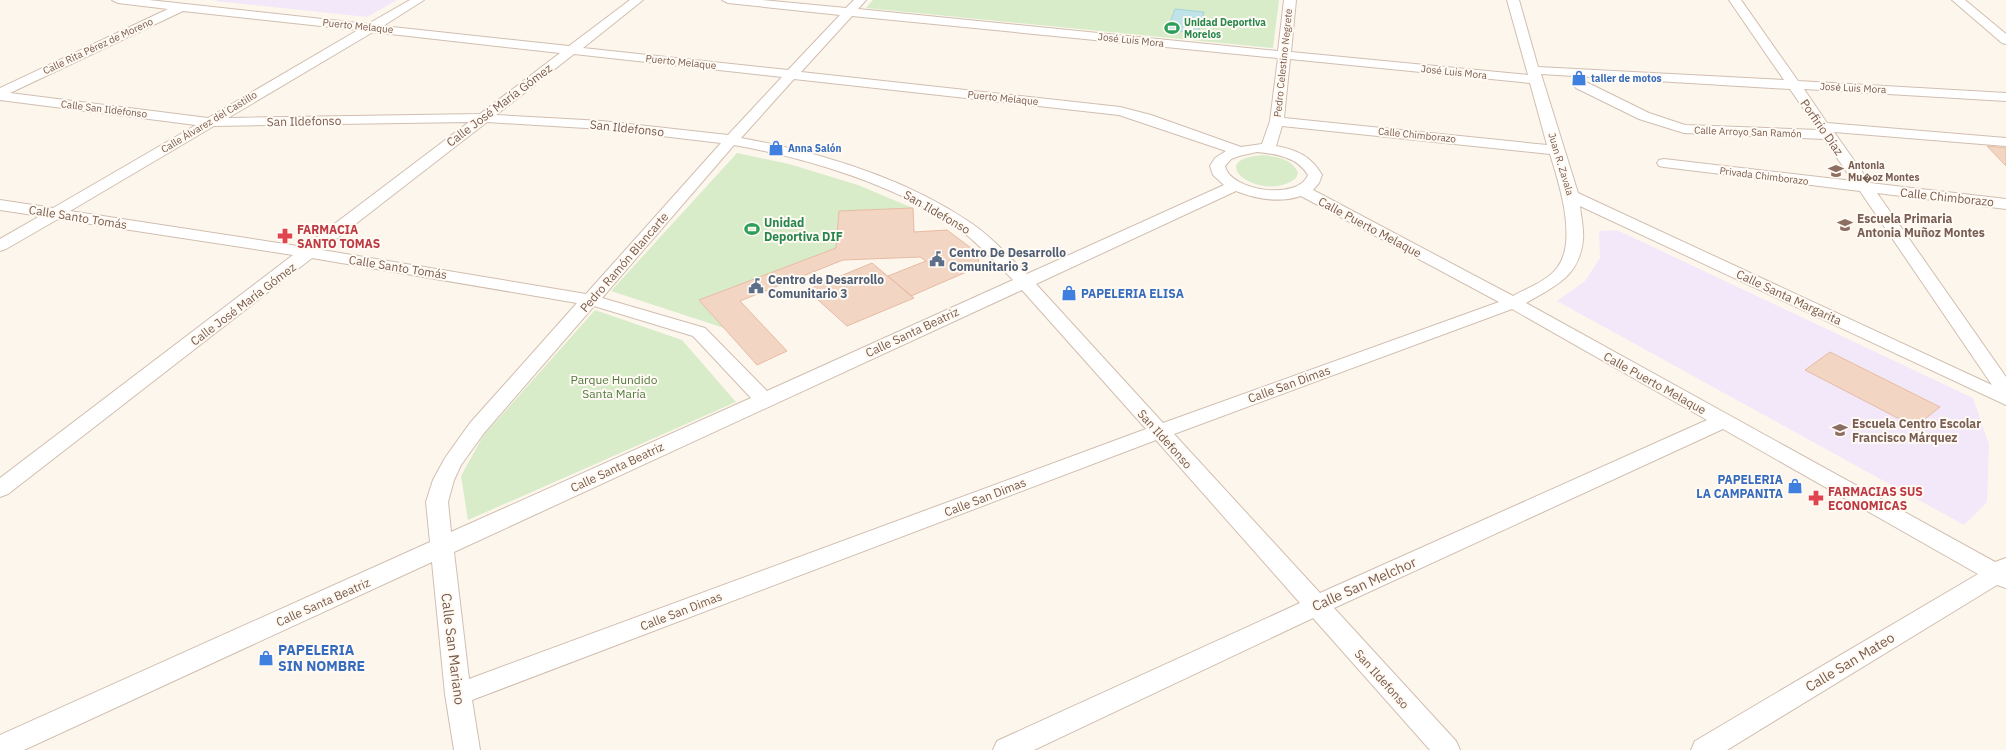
<svg xmlns="http://www.w3.org/2000/svg" width="2006" height="750" font-family="'IBM Plex Sans',sans-serif">
	<rect width="100%" height="100%" fill="#fdf6ec"/>
	<!-- education -->
	<path fill="#f3e8fa" d="M217,0h180l-30,17 -152,-16z
		M1617,230l356,168 16,46 -2,58 -23,23 -407,-224 28,-20 15,-23 -1,-27z"/>
	<!-- green -->
	<path fill="#d8ecc9" d="M873,0h406l-6,48 -407,-40z
		M737,153l52,11 69,21 55,23 -74,3 -3,37 -137,52 25,28 -113,-37z
		M1264,155c13,2 29,4 34,18l-2,5c-32,27 -97,-19 -32,-23z
		M595,310l87,30 54,62 -268,118 -7,-44 22,-40z"/>
	<!-- water -->
	<path fill="#bfe3e8" stroke="#a5d3da" d="M1175,9l29,3 -6,21 -31,-3z"/>
	<!-- building -->
	<path fill="#f3d5c3" stroke="#e6bba3" d="M1987,146l19,2v18z
		M913,208l1,24 33,-2 32,24 -1,13 -67,29 -23,-20 38,-15 -6,-4 -77,3 -103,41 47,50 -30,14 -58,-65 137,-52 3,-37z
		M872,263l42,35 -67,28 -40,-36z
		M1830,352l110,55 -25,20 -110,-57z"/>
	<g fill="none" stroke-linecap="round" stroke-linejoin="round">
		<!-- street casing -->
		<g stroke="#d1beb0" stroke-width="2">
			<path id="street" d="M112,0h37l219,24 42,-24h14l-41,26 186,20 61,-46h13l-60,48 205,22 52,-55 -112,-12 -6,-3h40l84,8 8,-8h12l-8,9 420,42 6,-51h12l-5,52 237,23 -21,-75h12l19,67 246,13 -55,-80h12l57,81 208,12v8l-202,-12 23,34 179,15v8l-172,-14 36,51 136,16v10l-129,-16 129,184v28l-426,-199c1,11 4,23 3,34 -4,37 -28,46 -57,63l469,259 11,-4v30l-9,-3 -270,165h-36l4,-9 283,-167 -255,-145 -389,179 122,133 4,9h-30l-117,-132 -279,132h-41l4,-9 303,-138 -144,-163 -684,260 8,50h-26l-9,-56 -13,-132 -408,188h-24v-15l430,-193 -4,-40 7,-22 12,-22 25,-35 107,-120 -265,-45 -304,236 -8,3v-19l293,-223 -235,-36 -52,30 -6,2v-12l40,-23 -40,-6v-10l53,8 143,-83 -196,-25v-12l168,-79 -50,-6zM183,11l175,19 -150,88 -198,-25zM852,16l426,42 -8,63 -8,23 -21,3 -90,-32 -31,-8 -319,-35zM373,32l187,21 -80,61 -252,4zM574,54l208,23 -54,58 -126,-14 -106,-6zM1290,59l240,24 17,62 -263,-27zM1541,74l249,15 28,41 -133,-5 -36,-12 -63,-31 -5,-1 -7,4 2,3 63,31 45,14 140,6 29,42 -189,-22 -5,1 -2,3 2,3 5,1 196,24 132,194 -414,-192zM794,79l325,36 107,36 -11,7 -5,8 3,9 11,10 -197,89c-19,-18 -37,-39 -59,-53 -66,-44 -150,-69 -227,-83zM469,122l-165,125 -234,-36 144,-85zM487,122l115,7 119,14 -135,151 -264,-44zM1282,126l268,28c9,29 28,87 7,114 -10,13 -30,20 -44,28l-200,-106 6,-7 3,-8c-11,-19 -25,-25 -46,-29zM734,145c73,13 163,40 224,83 20,15 37,34 55,52l-246,111 -62,-63 -103,-30zM1257,152c20,2 40,5 51,23 -10,26 -78,16 -83,-9l6,-7 8,-3zM1236,191c20,8 44,12 65,5l198,106 -336,121 -127,-139zM1022,290l124,139 -677,250 -15,-127zM594,306l99,30 58,62 -300,134 -3,-30 6,-22 7,-15 23,-32zM1512,309l195,111 -387,173 -146,-159z
				M1952,0h13l41,34v10l-4,-1z"/>
		</g>
		<!-- street -->
		<use href="#street" fill="#fff" fill-rule="evenodd"/>
	</g>
	<!-- icons -->
	<defs>
		<g id="stadium-bare" transform="scale(1.2)"><path d="M0-5a6.5 5 0 1 0 0 10a6.5 5 0 1 0 0-10ZM-3.5-1.8h7v3.6h-7Z" fill="#2e9e5b" stroke="#fffaf3" stroke-width="2.5" paint-order="stroke"/></g>
		<g id="shop-bare" transform="scale(1.2)"><path d="M-5-2.5h2.3a2.7 3.5 0 0 1 5.4 0H5L5.5 6h-11ZM-1.5-2.5h3a1.5 2.3 0 0 0-3 0Z" fill="#3f7fe0" stroke="#fffaf3" stroke-width="2.5" paint-order="stroke"/></g>
		<g id="school-bare" transform="scale(1.2)"><path d="M0-5L7-2L0 1L-7-2ZM-4 1L0 2.5L4 1V4Q0 6-4 4Z" fill="#8d6e63" stroke="#fffaf3" stroke-width="2.5" paint-order="stroke"/></g>
		<g id="pharmacy-bare" transform="scale(1.2)"><path d="M-2-6h4v4h4v4h-4v4h-4v-4h-4v-4h4Z" fill="#e0444e" stroke="#fffaf3" stroke-width="2.5" paint-order="stroke"/></g>
		<g id="civic-bare" transform="scale(1.2)"><path d="M-.6-6.5H3V-4.5H.6V-3L4-1V1h2V6H-6V1h2V-1L-.6-3ZM-1.2 2.5V6h2.4V2.5Z" fill="#5c6f8a" stroke="#fffaf3" stroke-width="2.5" paint-order="stroke"/></g>
	</defs>
	<g fill-rule="evenodd">
		<use href="#stadium-bare" x="1172" y="28"/>
		<use href="#shop-bare" x="1579" y="78"/>
		<use href="#shop-bare" x="776" y="148"/>
		<use href="#school-bare" x="1836" y="171"/>
		<use href="#school-bare" x="1845" y="225"/>
		<use href="#stadium-bare" x="752" y="229"/>
		<use href="#pharmacy-bare" x="285" y="236"/>
		<use href="#civic-bare" x="937" y="259"/>
		<use href="#civic-bare" x="756" y="286"/>
		<use href="#shop-bare" x="1069" y="293"/>
		<use href="#school-bare" x="1840" y="430"/>
		<use href="#shop-bare" x="1795" y="486"/>
		<use href="#pharmacy-bare" x="1816" y="498"/>
		<use href="#shop-bare" x="266" y="658"/>
	</g>
	<g text-anchor="middle" dominant-baseline="central" stroke-width="4" stroke-linejoin="round" paint-order="stroke">
		<!-- far-leisure labels -->
		<g font-size="10" font-weight="bold" fill="#27864d" stroke="#fffaf3" text-anchor="start">
			<text x="1184" y="22">Unidad Deportiva<tspan x="1184" dy="12">Morelos</tspan></text>
		</g>
		<!-- far-street labels -->
		<g font-size="10" fill="#7a5c4d" stroke="#fffaf3">
			<text transform="translate(358 26) rotate(6)">Puerto Melaque</text>
			<text transform="translate(1131 40) rotate(6)">José Luis Mora</text>
			<text transform="translate(98 46) rotate(-25)">Calle Rita Pérez de Moreno</text>
			<text transform="translate(681 62) rotate(6)">Puerto Melaque</text>
			<text transform="translate(1283 63) rotate(-84)">Pedro Celestino Negrete</text>
			<text transform="translate(1454 72) rotate(6)">José Luis Mora</text>
			<text transform="translate(1853 88) rotate(3)">José Luis Mora</text>
			<text transform="translate(1003 98) rotate(6)">Puerto Melaque</text>
			<text transform="translate(104 109) rotate(7)">Calle San Ildefonso</text>
			<text transform="translate(209 122) rotate(-31)">Calle Álvarez del Castillo</text>
			<text transform="translate(1748 132) rotate(2)">Calle Arroyo San Ramón</text>
			<text transform="translate(1417 135) rotate(6)">Calle Chimborazo</text>
			<text transform="translate(1561 164) rotate(73)">Juan R. Zavala</text>
			<text transform="translate(1764 176) rotate(7)">Privada Chimborazo</text>
		</g>
		<!-- far-shop labels -->
		<g font-size="10" font-weight="bold" fill="#366cbe" stroke="#fffaf3" text-anchor="start">
			<text x="1591" y="78">taller de motos</text>
			<text x="788" y="148">Anna Salón</text>
		</g>
		<!-- far-education labels -->
		<g font-size="10" font-weight="bold" fill="#785e54" stroke="#fffaf3" text-anchor="start">
			<text x="1848" y="165">Antonia<tspan x="1848" dy="12">Mu�oz Montes</tspan></text>
		</g>
		<!-- street labels -->
		<g font-size="12" fill="#7a5c4d" stroke="#fffaf3">
			<text transform="translate(499 105) rotate(-37)">Calle José María Gómez</text>
			<text transform="translate(304 121) rotate(-1)">San Ildefonso</text>
			<text transform="translate(1822 127) rotate(55)">Porfirio Díaz</text>
			<text transform="translate(627 128) rotate(6)">San Ildefonso</text>
			<text transform="translate(1947 197) rotate(6)">Calle Chimborazo</text>
			<text transform="translate(937 212) rotate(30)">San Ildefonso</text>
			<text transform="translate(78 217) rotate(9)">Calle Santo Tomás</text>
			<text transform="translate(1370 227) rotate(28)">Calle Puerto Melaque</text>
			<text transform="translate(624 262) rotate(-49)">Pedro Ramón Blancarte</text>
			<text transform="translate(398 267) rotate(9)">Calle Santo Tomás</text>
			<text transform="translate(1789 297) rotate(25)">Calle Santa Margarita</text>
			<text transform="translate(243 304) rotate(-37)">Calle José María Gómez</text>
			<text transform="translate(912 332) rotate(-25)">Calle Santa Beatriz</text>
			<text transform="translate(1655 383) rotate(29)">Calle Puerto Melaque</text>
			<text transform="translate(1289 384) rotate(-20)">Calle San Dimas</text>
			<text transform="translate(1165 439) rotate(48)">San Ildefonso</text>
			<text transform="translate(617 467) rotate(-25)">Calle Santa Beatriz</text>
			<text transform="translate(985 497) rotate(-21)">Calle San Dimas</text>
			<text transform="translate(323 602) rotate(-24)">Calle Santa Beatriz</text>
			<text transform="translate(681 611) rotate(-21)">Calle San Dimas</text>
			<text transform="translate(1382 679) rotate(48)">San Ildefonso</text>
		</g>
		<!-- education labels -->
		<g font-size="12" font-weight="bold" fill="#785e54" stroke="#fffaf3" text-anchor="start">
			<text x="1857" y="218">Escuela Primaria<tspan x="1857" dy="14">Antonia Muñoz Montes</tspan></text>
			<text x="1852" y="423">Escuela Centro Escolar<tspan x="1852" dy="14">Francisco Márquez</tspan></text>
		</g>
		<!-- leisure labels -->
		<g font-size="12" font-weight="bold" fill="#27864d" stroke="#fffaf3" text-anchor="start">
			<text x="764" y="222">Unidad<tspan x="764" dy="14">Deportiva DIF</tspan></text>
		</g>
		<!-- health labels -->
		<g font-size="12" font-weight="bold" fill="#be3a42" stroke="#fffaf3" text-anchor="start">
			<text x="297" y="229">FARMACIA<tspan x="297" dy="14">SANTO TOMAS</tspan></text>
			<text x="1828" y="491">FARMACIAS SUS<tspan x="1828" dy="14">ECONOMICAS</tspan></text>
		</g>
		<!-- service labels -->
		<g font-size="12" font-weight="bold" fill="#4e5e75" stroke="#fffaf3" text-anchor="start">
			<text x="949" y="252">Centro De Desarrollo<tspan x="949" dy="14">Comunitario 3</tspan></text>
			<text x="768" y="279">Centro de Desarrollo<tspan x="768" dy="14">Comunitario 3</tspan></text>
		</g>
		<!-- shop labels -->
		<g font-size="12" font-weight="bold" fill="#366cbe" stroke="#fffaf3" text-anchor="start">
			<text x="1081" y="293">PAPELERIA ELISA</text>
			<text x="1783" y="479" text-anchor="end">PAPELERIA<tspan x="1783" dy="14">LA CAMPANITA</tspan></text>
		</g>
		<!-- park labels -->
		<g font-size="12" fill="#537a41" stroke="#fffaf3">
			<text x="614" y="379">Parque Hundido<tspan x="614" dy="14">Santa María</tspan></text>
		</g>
		<!-- near-street labels -->
		<g font-size="14" fill="#7a5c4d" stroke="#fffaf3">
			<text transform="translate(1364 584) rotate(-24)">Calle San Melchor</text>
			<text transform="translate(453 649) rotate(83)">Calle San Mariano</text>
			<text transform="translate(1850 662) rotate(-31)">Calle San Mateo</text>
		</g>
		<!-- near-shop labels -->
		<g font-size="14" font-weight="bold" fill="#366cbe" stroke="#fffaf3" text-anchor="start">
			<text x="278" y="650">PAPELERIA<tspan x="278" dy="16">SIN NOMBRE</tspan></text>
		</g>
	</g>
</svg>
